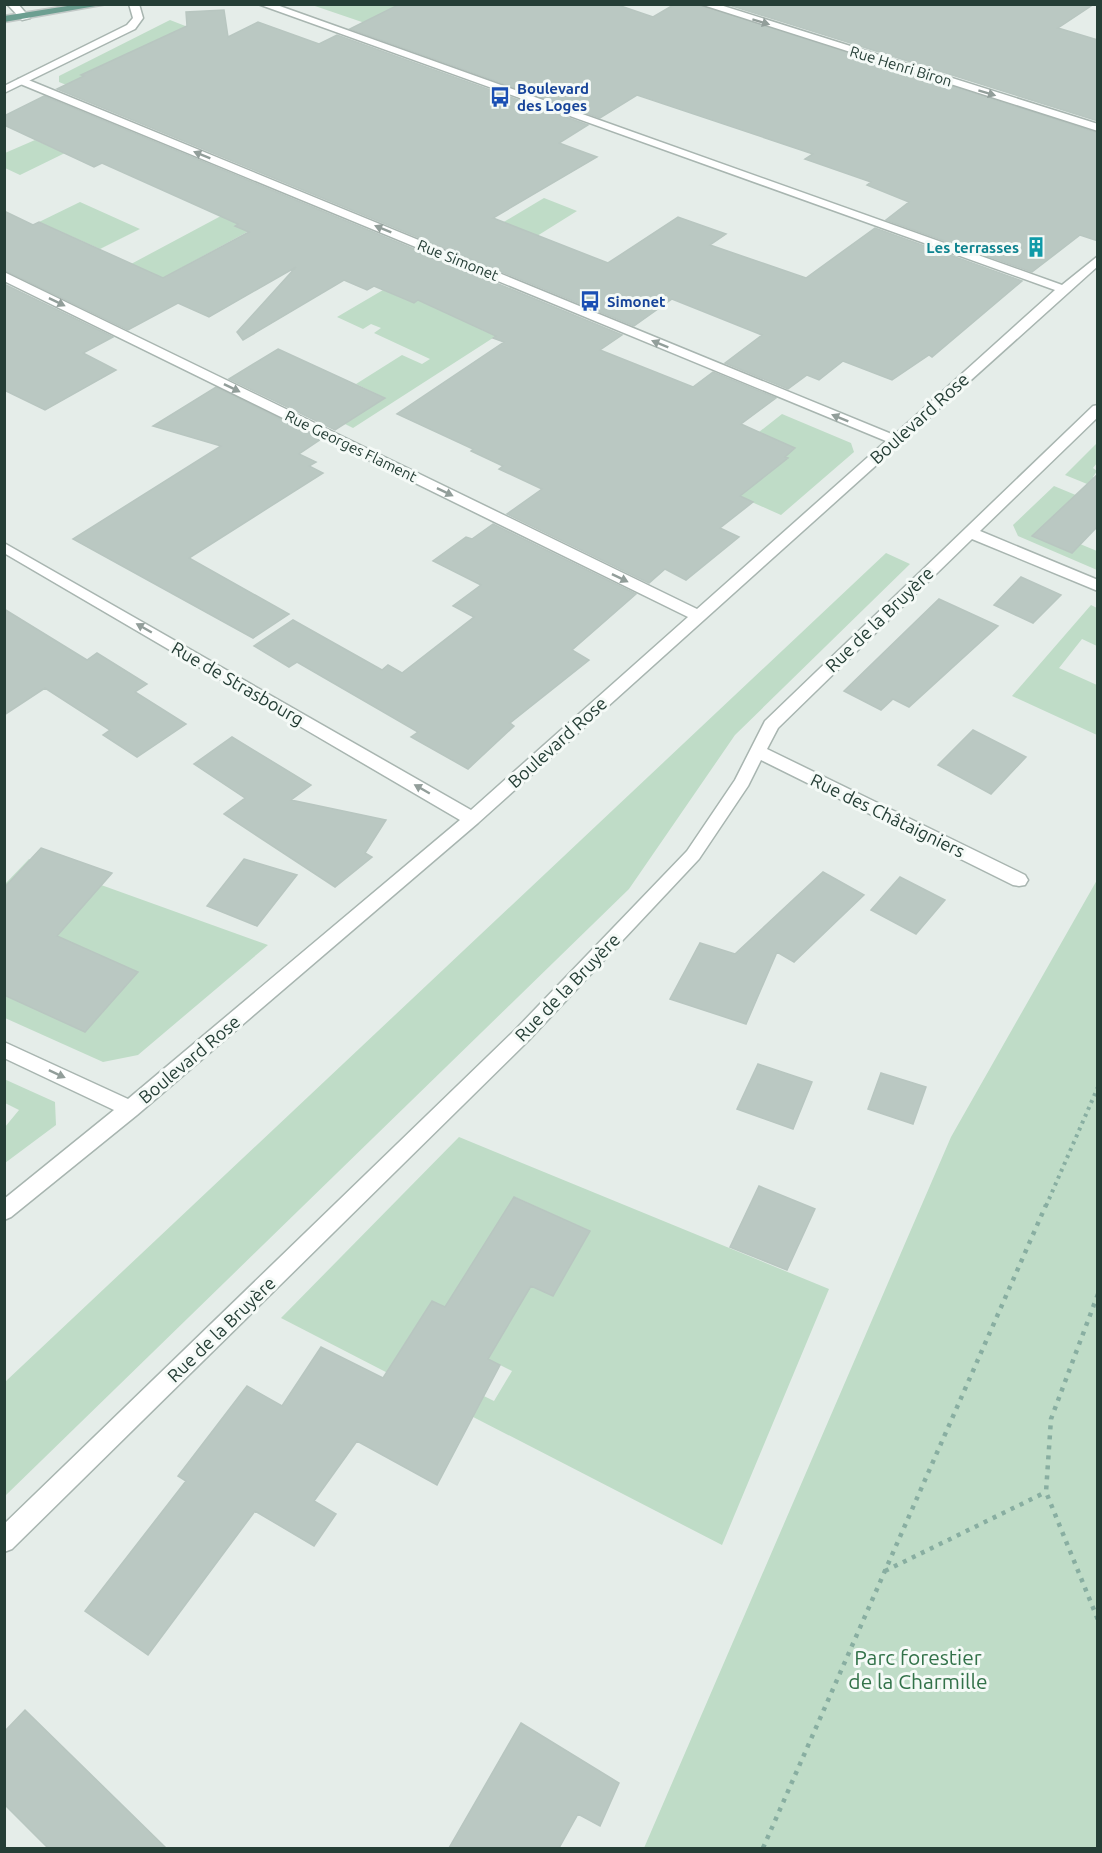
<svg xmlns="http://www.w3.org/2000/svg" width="1102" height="1853" font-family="Ubuntu,sans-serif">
	<rect width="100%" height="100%" fill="#e5ede9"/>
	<!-- green -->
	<path fill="#bfdcc7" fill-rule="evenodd" d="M312,5h88l3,31z
		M170,20l64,25 48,-14 34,12 -210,58 -47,-19v-6z
		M35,140l30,13 -45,22 -15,-7v-15z
		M260,195l8,13 -32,17 13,6 -143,78 -31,-15z
		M544,198l33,13 -40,25 -35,-13z
		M80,202l60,27 -40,20 -61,-27z
		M441,286l41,44 14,6 -143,92 -36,-18 41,5 27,-17 -29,-14 46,-29 20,9 8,-5 -56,-26 7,-5 -10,-4 -8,5 -26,-12 46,-27 31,13z
		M782,414l69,29 3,9 -73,63 -81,-36 72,-12 3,1 13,-10 -3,-1 10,-9 -36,-16z
		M1097,443v20l-4,5 4,3 -4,6 4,2v9l-32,-13z
		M1054,486l41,17 -62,33 38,17 9,-9 17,7v19l-79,-34 -5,-11z
		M886,553l24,11 -175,171 -106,154 -624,607v-114z
		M1091,605l6,3v38l-15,-7 -23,29 38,17v50l-85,-39z
		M29,859l239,86 -130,110 -35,7 -98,-44v-134zM83,948l55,24 -53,60 -13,-6z
		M1097,880v968h-453l307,-711z
		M4,1079l51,23 1,23 -51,38v-36l14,-17 -14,-7z
		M459,1137l370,152 -107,256 -441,-227zM515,1197l75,34 -37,65 -78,-36zM432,1301l70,33 -14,25 24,12 -18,30 -96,-47z"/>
	<!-- building -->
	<path fill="#bac8c2" stroke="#b8c6c0" stroke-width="1.5" d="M400,4h215l38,13 22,-13h23l400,129v108l-18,-6 -48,37 -146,-52 23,-18 -42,-17 4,-3 -66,-23 8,-5 -176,-59 -37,23 -250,-89z
		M726,4h368l-36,24 40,12v81z
		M224,10l4,27 30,-15 61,22 18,-9 251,90 -29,18 38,14 -104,61 115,45 70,-46 48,17 -16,11 96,33 69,-50 147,53 -90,76 -3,-2 -37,25 -49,-19 -24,19 -12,-5 -19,14 -63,-26 37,-28 -90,-36 -38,27 -577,-237 27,-13 -3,-1 106,-49 -1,-14z
		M44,96l578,239 -22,15 93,37 20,-15 63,26 -35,26 54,24 -10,9 3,1 -48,38 13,6 -33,26 19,9 -53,43 -21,-11 -16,14 -142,-69 35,-25 -43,-20 4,-3 -32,-15 2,-2 -76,-35 107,-72 -11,-4 3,-2 -78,-36 -4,3 -40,-17 -7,4 -23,-10 -101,60 -6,-8 59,-65 -87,50 -31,-14 -50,27 -124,-60v-59l29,14 6,-3 124,56 86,-46 -14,-6 3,-2 -136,-61 -8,4 -90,-42v-9z
		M4,284l109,53 -30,16 33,17 -71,40 -41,-20z
		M278,349l107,49 -50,32 -106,-51z
		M216,387l105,52 -22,15 17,8 -7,4 14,7 -134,85 100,56 -36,24 -180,-99 148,-93 -68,-20z
		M1098,474v52l-26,27 -40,-17z
		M493,524l143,70 -64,56 17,10 -79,63 4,3 -46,43 -57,-32 7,-5 -121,-70 -8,5 -35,-21 39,-26 89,50 6,-5 14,8 72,-56 -21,-11 28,-21 -48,-24 33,-24 6,2z
		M1021,577l40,18 -28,28 -39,-18z
		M939,599l59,27 -89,81 -16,-8 -12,11 -37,-19z
		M4,609l83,51 10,-7 50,31 -12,8 51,32 -49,33 -34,-22 7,-5 -65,-42 -41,27z
		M973,730l53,27 -35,37 -53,-29z
		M232,737l79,48 -20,15 95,20 -21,33 7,4 -37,30 -111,-73 21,-16 -51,-34z
		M41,848l71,25 -55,63 81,36 -53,60 -81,-37v-107z
		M244,859l53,16 -40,51 -50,-20z
		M823,872l41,23 -70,67 -17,-10 -31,72 -76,-25 30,-56 35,11z
		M900,877l45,23 -29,34 -45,-24z
		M758,1064l54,18 -19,47 -56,-20z
		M881,1073l45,14 -13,37 -45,-15z
		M759,1186l56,23 -28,61 -57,-23z
		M514,1197l76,34 -37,65 -22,-10 -43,73 12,6 -63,120 -80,-44 -43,60 22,13 -22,32 -59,-35 -107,144 -63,-44 101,-130 -8,-5 69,-90 35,20 39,-59 62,31 49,-77 13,6z
		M25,1710l141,138h-118l-44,-44v-72z
		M521,1723l98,60 -19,43 -22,-12 -19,34h-110z"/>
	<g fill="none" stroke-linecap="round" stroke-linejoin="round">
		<!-- minor casing -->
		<g stroke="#a8b5b0" stroke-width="3">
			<path id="minor" d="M7,4h11l12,14 -8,2z
				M258,4h16l788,281 36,-29v10l-620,557 -341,292 -126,102 -7,3v-21l110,-89 -110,-52v-16l124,57 332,-279 -456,-267v-10l467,267 217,-193 -684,-336v-9l693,337 189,-168 -868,-358v-4h8l868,356 161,-145z
				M700,4h17l381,120v7z
				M1098,405v12l-118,114 118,49v11l-126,-52 -194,189 -11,21 258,126 3,5 -3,5 -6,1 -6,-1 -252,-125 -13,26 -49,73 -170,181 -517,509 -8,3v-28l511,-494 172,-179 48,-71 30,-59 328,-315z"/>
		</g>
		<!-- tertiary casing -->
		<g stroke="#a8b5b0" stroke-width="3">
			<path id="tertiary" d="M129,4h10l4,14 -8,11 -131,64v-7l123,-61 6,-7z"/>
		</g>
		<!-- primary casing -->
		<g stroke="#c2c9c7" stroke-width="3">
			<path id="primary" d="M80,4h27l-103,18v-6z"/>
		</g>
		<!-- path-far1 -->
		<path stroke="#88aea1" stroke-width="4" stroke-dasharray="3 4.5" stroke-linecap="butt" d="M1046,1206l52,-119"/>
		<!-- path -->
		<path stroke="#88aea1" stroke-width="4.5" stroke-dasharray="4 6" stroke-linecap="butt" d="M1098,1294l-47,125 -5,73 52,128
			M885,1571l161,-79
			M763,1848l283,-643"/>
		<!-- minor -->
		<use href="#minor" fill="#fff" fill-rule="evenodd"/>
		<!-- tertiary -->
		<use href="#tertiary" fill="#fff" fill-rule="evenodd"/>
		<!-- primary -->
		<use href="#primary" fill="#6d9f91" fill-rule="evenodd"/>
	</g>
	<!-- one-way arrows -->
	<defs><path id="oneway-solid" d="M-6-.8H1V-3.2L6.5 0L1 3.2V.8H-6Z" transform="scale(1.5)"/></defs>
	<g fill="#929e9a">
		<use href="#oneway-solid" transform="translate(761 22) rotate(17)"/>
		<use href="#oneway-solid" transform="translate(987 93) rotate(17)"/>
		<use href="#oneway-solid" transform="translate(202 155) rotate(-158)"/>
		<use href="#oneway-solid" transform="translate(383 229) rotate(-158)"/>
		<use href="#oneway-solid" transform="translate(57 302) rotate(26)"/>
		<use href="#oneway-solid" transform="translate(660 344) rotate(-158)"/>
		<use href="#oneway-solid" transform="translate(232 388) rotate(26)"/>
		<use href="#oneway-solid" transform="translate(840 418) rotate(-158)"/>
		<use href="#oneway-solid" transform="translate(445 492) rotate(26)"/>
		<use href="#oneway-solid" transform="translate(620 578) rotate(26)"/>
		<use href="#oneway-solid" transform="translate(144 628) rotate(-150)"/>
		<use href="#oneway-solid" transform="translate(422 789) rotate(-150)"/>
		<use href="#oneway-solid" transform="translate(57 1074) rotate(25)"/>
	</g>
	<!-- icons -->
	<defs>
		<g id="bus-bare" transform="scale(1.62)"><path d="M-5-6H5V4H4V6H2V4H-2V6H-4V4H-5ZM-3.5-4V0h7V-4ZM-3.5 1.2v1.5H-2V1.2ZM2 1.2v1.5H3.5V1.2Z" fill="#1a4fb4" stroke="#f5faf7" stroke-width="2.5" paint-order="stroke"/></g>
		<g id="building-bare" transform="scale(1.62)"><path d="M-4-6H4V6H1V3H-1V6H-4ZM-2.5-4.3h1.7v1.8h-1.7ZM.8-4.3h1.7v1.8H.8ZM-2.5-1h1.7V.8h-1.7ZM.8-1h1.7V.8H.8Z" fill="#0f9aa8" stroke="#f5faf7" stroke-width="2.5" paint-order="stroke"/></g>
	</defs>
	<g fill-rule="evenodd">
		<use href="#bus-bare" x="500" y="97"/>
		<use href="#building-bare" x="1036" y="247"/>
		<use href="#bus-bare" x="590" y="301"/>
	</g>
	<g text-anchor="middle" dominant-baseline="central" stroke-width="6" stroke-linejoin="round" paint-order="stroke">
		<!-- far-street labels -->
		<g font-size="15" fill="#253e36" stroke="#f5faf7">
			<text transform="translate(901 66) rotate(17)">Rue Henri Biron</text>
			<text transform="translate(458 260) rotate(22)">Rue Simonet</text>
			<text transform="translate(351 446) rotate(26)">Rue Georges Flament</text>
		</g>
		<!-- far-transit labels -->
		<g font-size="15" font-weight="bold" fill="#164399" stroke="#f5faf7" text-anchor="start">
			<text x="517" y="88">Boulevard<tspan x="517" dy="17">des Loges</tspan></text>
			<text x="607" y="301">Simonet</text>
		</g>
		<!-- far-culture labels -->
		<g font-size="15" font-weight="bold" fill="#0d838f" stroke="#f5faf7" text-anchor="end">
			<text x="1019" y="247">Les terrasses</text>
		</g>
		<!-- street labels -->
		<g font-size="18" fill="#253e36" stroke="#f5faf7">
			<text transform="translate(919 418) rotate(-42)">Boulevard Rose</text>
			<text transform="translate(879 619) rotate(-44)">Rue de la Bruyère</text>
			<text transform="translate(238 683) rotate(30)">Rue de Strasbourg</text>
			<text transform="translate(557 742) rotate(-42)">Boulevard Rose</text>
			<text transform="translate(888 815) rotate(26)">Rue des Châtaigniers</text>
			<text transform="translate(567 987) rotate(-46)">Rue de la Bruyère</text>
			<text transform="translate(189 1059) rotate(-40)">Boulevard Rose</text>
			<text transform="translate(221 1329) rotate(-44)">Rue de la Bruyère</text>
		</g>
		<!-- near-park labels -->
		<g font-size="21" fill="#327249" stroke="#f5faf7">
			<text x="918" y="1657">Parc forestier<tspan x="918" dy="24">de la Charmille</tspan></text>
		</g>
	</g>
	<!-- border -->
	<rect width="1102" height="1853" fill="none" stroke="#253e36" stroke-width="12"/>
</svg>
